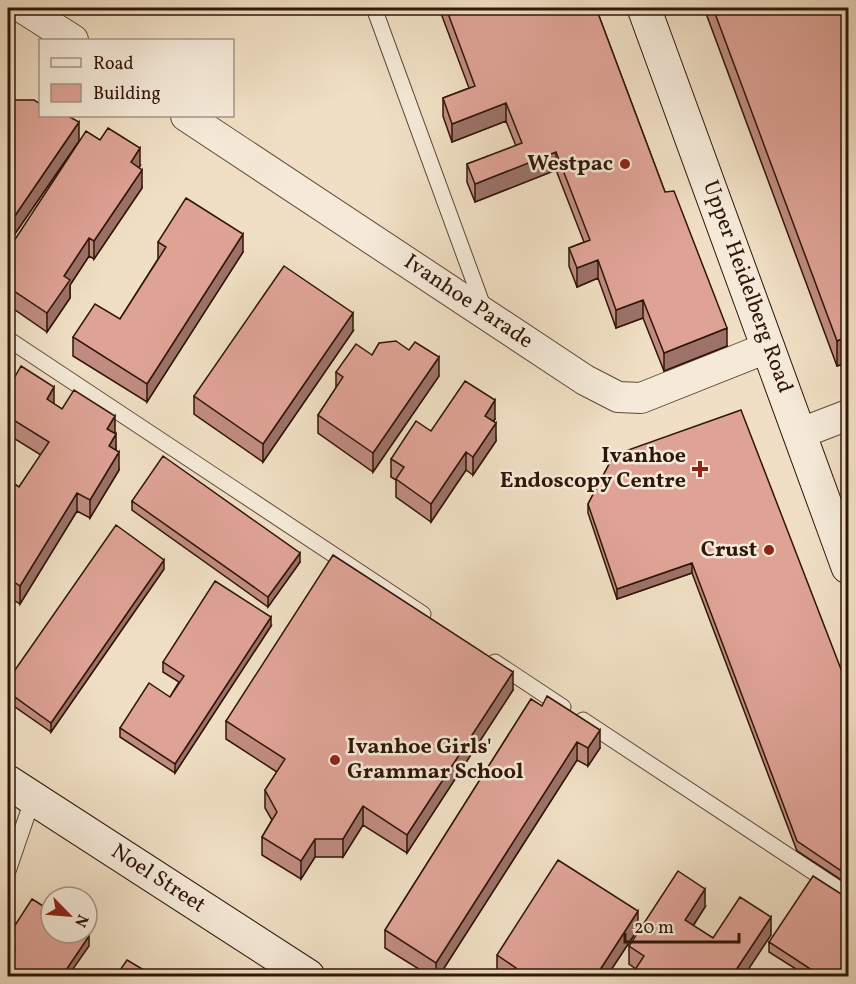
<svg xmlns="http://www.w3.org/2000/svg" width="856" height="984" font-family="Vollkorn,serif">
	<rect width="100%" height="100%" fill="#f0dfc4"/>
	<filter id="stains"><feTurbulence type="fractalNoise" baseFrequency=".00333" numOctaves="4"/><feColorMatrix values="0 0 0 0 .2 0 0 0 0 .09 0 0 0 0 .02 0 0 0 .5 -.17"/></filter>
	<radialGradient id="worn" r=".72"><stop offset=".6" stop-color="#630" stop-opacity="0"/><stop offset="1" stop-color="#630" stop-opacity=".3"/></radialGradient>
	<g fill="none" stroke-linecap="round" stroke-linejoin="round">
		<!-- lane casing -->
		<g stroke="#604837" stroke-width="17">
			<path id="lane" d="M374,8l110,301
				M8,339l415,275
				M495,662l68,45
				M583,720l265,175
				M8,871l25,-73"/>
		</g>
		<!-- street casing -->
		<g stroke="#604837" stroke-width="32">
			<path id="street" d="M23,8l50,32
				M186,116l399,264 33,17 23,1 128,-51
				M801,433l47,-18"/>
		</g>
		<!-- secondary casing -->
		<g stroke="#301608" stroke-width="35">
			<path id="secondary" d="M644,8l204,559
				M8,782l300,194"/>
		</g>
		<!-- lane -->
		<use href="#lane" stroke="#f5ead9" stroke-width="15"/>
		<!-- street -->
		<use href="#street" stroke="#f5ead9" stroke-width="30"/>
		<!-- secondary -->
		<use href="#secondary" stroke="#f5ead9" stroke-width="33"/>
	</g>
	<!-- wall -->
	<path fill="#c08c81" stroke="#301608" stroke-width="1.5" d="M439,8h157l69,184 62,154 -63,25 -21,-53 -27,10 -18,-50 -21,9 -8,-21v-18l15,-6 -28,-72 -81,32 -8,-20v-18l49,-18 -10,-25 -54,21 -9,-26v-18l26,-10z
		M704,8h145v354l-12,4z
		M8,104l32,12 39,25 -67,97 -4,-4z
		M140,166l-1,2 3,20 -48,71 -5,-3 -19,29v13l-23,34 -39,-27v-55z
		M158,242l85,10 -96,150 -74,-46v-19l47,-18 38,-60z
		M353,331l-90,131 -69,-48v-18z
		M372,355l67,21 -66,96 -55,-39v-18l18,-27v-16z
		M8,389l46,15 8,5 53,25 1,16 3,20 -29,48 -13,-7 -57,93 -12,-8v-116l11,7 22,-32 -29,-18 -4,6z
		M495,419l-1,2 2,20 -23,34 -7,-5 -35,52 -35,-25v-17l-5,-3v-18l40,-28z
		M614,455l235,235v195l-52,-34 -105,-278 -75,26 -29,-86v-9z
		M132,501l168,61 -32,45 -136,-97z
		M164,569l-113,163 -43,-30v-22z
		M271,626l-96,147 -55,-36v-9l50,-31 9,-15 -16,-10v-10z
		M513,690l-106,163 -44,-28 -20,32h-28l-14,22 -39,-24v-18l10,-17 -7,-12v-18l12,-18 -51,-33v-18z
		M531,699l69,49 -12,18 -11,-6 -138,216h-9l-45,-28v-18z
		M705,907l-12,19 20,12 58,-3 -135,34 -7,-5v-18z
		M638,929l-31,47h-105l-5,-3v-18z
		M8,936l81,10 -79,11 -2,-2z
		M769,942l80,34h-42l-38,-24z"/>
	<!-- shaded-wall -->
	<path fill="#9c7269" stroke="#301608" stroke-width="1.5" d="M506,103v18l-54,21v-18z
		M79,122v19l-67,97v-18z
		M140,148v18l-9,14v-18z
		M556,152v18l-81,32v-18z
		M142,170v18l-48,71v-18z
		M243,234v18l-96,150v-18z
		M89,238v18l-19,29v13l-23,34v-19l17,-37z
		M598,260v18l-21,9v-19z
		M643,300v18l-27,10v-18z
		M353,313v18l-90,131v-18z
		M727,328v18l-63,25v-18z
		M849,336v26l-12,4v-25z
		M439,357v19l-66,96v-19z
		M54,387v18l-7,-6z
		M495,400v19l-10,15v-18z
		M115,416v18l-8,-5z
		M12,419v18l-4,6v-18z
		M496,423v18l-23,34v-18z
		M116,434v19l-7,-7z
		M119,452v18l-29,48v-18z
		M466,452v18l-35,52v-18z
		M77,493v18l-57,93v-18z
		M300,553v9l-32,45v-10z
		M164,560v9l-113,163v-9z
		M692,563v10l-75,26v-10z
		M271,617v9l-96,147v-9z
		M513,672v18l-106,163v-18z
		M600,730v18l-12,18v-18z
		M577,742v18l-138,216h-3v-13z
		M363,806v19l-20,32v-18z
		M315,839v18l-14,22v-18z
		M705,889v18l-20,31v-18z
		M638,911v18l-31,47h-11z
		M771,917v18l-27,41h-12z
		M89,936v10l-21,30h-6z"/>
	<!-- building -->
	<path fill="#dfa396" stroke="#301608" stroke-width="1.5" d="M446,8h150l69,184 9,-1 53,137 -63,25 -21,-53 -27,10 -18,-50 -21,8 -8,-20 21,-8 -34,-88 -81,32 -8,-20 55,-21 -16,-40 -54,21 -9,-26 32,-12z
		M713,8h136v328l-12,5z
		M10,100h24l6,4v12h28l11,6 -67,98 -4,-4v-112z
		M108,128l32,20 -9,14 11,8 -48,71 -5,-3 -25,38 6,4 -23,33 -39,-26v-37l78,-119 14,9z
		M186,198l57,36 -96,150 -74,-47 22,-33 25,15 46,-72 -8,-5z
		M284,266l69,47 -90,131 -69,-48z
		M396,341l13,9 6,-8 24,15 -66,96 -55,-38 25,-38 -7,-5 20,-28 16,11 7,-12z
		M21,366l33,21 -7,12 15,10 12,-19 41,26 -8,13 9,5 -7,12 10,6 -29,48 -13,-7 -57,93 -12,-8v-98l11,7 30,-45 -37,-23 -4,6v-36z
		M465,381l30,19 -10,16 11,7 -23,34 -7,-5 -35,52 -35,-25 8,-12 -13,-8 25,-38 15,10z
		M741,410l108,280v186l-52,-35 -105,-278 -75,26 -29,-85 26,-49z
		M163,456l137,97 -32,44 -136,-96z
		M116,525l48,35 -113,163 -43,-31v-12z
		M333,555l180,117 -106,163 -44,-29 -20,33h-28l-14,22 -39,-24 15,-25 -12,-22 20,-31 -59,-38z
		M215,581l56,36 -96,147 -55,-36 29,-45 21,14 14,-21 -21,-14z
		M547,696l53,34 -12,18 -11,-6 -141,221 -51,-33 146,-231 11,7z
		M558,860l80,51 -42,65h-85l5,-8 -19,-13z
		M678,871l27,18 -20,31 28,18 27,-41 31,20 -39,59h-101l13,-20 -15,-10z
		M813,876l36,23v77h-28l-52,-34z
		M32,899l19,12v22h33l5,3 -27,40h-54v-15l7,-11 -7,-4v-10z
		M127,960l27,16h-38z"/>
	<!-- markers -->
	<g fill="#8f2418" stroke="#f5ead9" stroke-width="2">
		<circle cx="625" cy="164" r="6"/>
		<path d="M697 460h6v6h6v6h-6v6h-6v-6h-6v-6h6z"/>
		<circle cx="769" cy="550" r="6"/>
		<circle cx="335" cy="760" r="6"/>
	</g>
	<g text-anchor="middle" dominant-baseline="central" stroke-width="5" stroke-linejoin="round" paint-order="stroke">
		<!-- poi labels -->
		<g font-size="22" font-weight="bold" fill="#301608" stroke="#f5ead9" text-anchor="end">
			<text x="613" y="164">Westpac</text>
			<text x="686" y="456">Ivanhoe<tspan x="686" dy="25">Endoscopy Centre</tspan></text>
			<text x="757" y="550">Crust</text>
			<text x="347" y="747" text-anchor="start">Ivanhoe Girls'<tspan x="347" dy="25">Grammar School</tspan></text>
		</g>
		<!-- street labels -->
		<g font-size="22" fill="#301608" stroke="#f5ead9">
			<text transform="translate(747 287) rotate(70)">Upper Heidelberg Road</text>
			<text transform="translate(468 302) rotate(34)">Ivanhoe Parade</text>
			<text transform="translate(158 879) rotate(33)">Noel Street</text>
		</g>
	</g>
	<!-- margin -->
	<rect width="856" height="984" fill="none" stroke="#f0dfc4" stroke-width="30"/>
	<rect x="9" y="9" width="838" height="966" fill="none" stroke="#301608" stroke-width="3"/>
	<rect x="15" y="15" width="826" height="954" fill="none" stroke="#301608" stroke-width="1.5"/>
	<!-- legend -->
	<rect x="39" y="39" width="195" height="78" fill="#f5ead9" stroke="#a69585" stroke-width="1.5"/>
	<rect x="51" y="58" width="30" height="9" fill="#f5ead9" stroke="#a69585" stroke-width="1.5"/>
	<text x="93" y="69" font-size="18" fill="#301608">Road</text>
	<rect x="51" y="84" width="30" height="18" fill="#dfa396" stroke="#a69585" stroke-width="1.5"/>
	<text x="93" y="99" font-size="18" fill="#301608">Building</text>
	<!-- north arrow -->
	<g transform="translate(69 915) rotate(115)"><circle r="28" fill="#f5ead9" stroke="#a69585" stroke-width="1.5"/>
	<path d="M0-4.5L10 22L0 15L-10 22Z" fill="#8f2418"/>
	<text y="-9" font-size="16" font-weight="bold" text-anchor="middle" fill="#301608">N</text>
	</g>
	<!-- scale -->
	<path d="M625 933v9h114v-9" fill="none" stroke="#301608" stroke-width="3"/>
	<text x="634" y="933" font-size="18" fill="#301608" stroke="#f5ead9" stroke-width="4.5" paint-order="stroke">20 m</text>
	<rect width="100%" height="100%" filter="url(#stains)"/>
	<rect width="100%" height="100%" fill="url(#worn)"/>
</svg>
